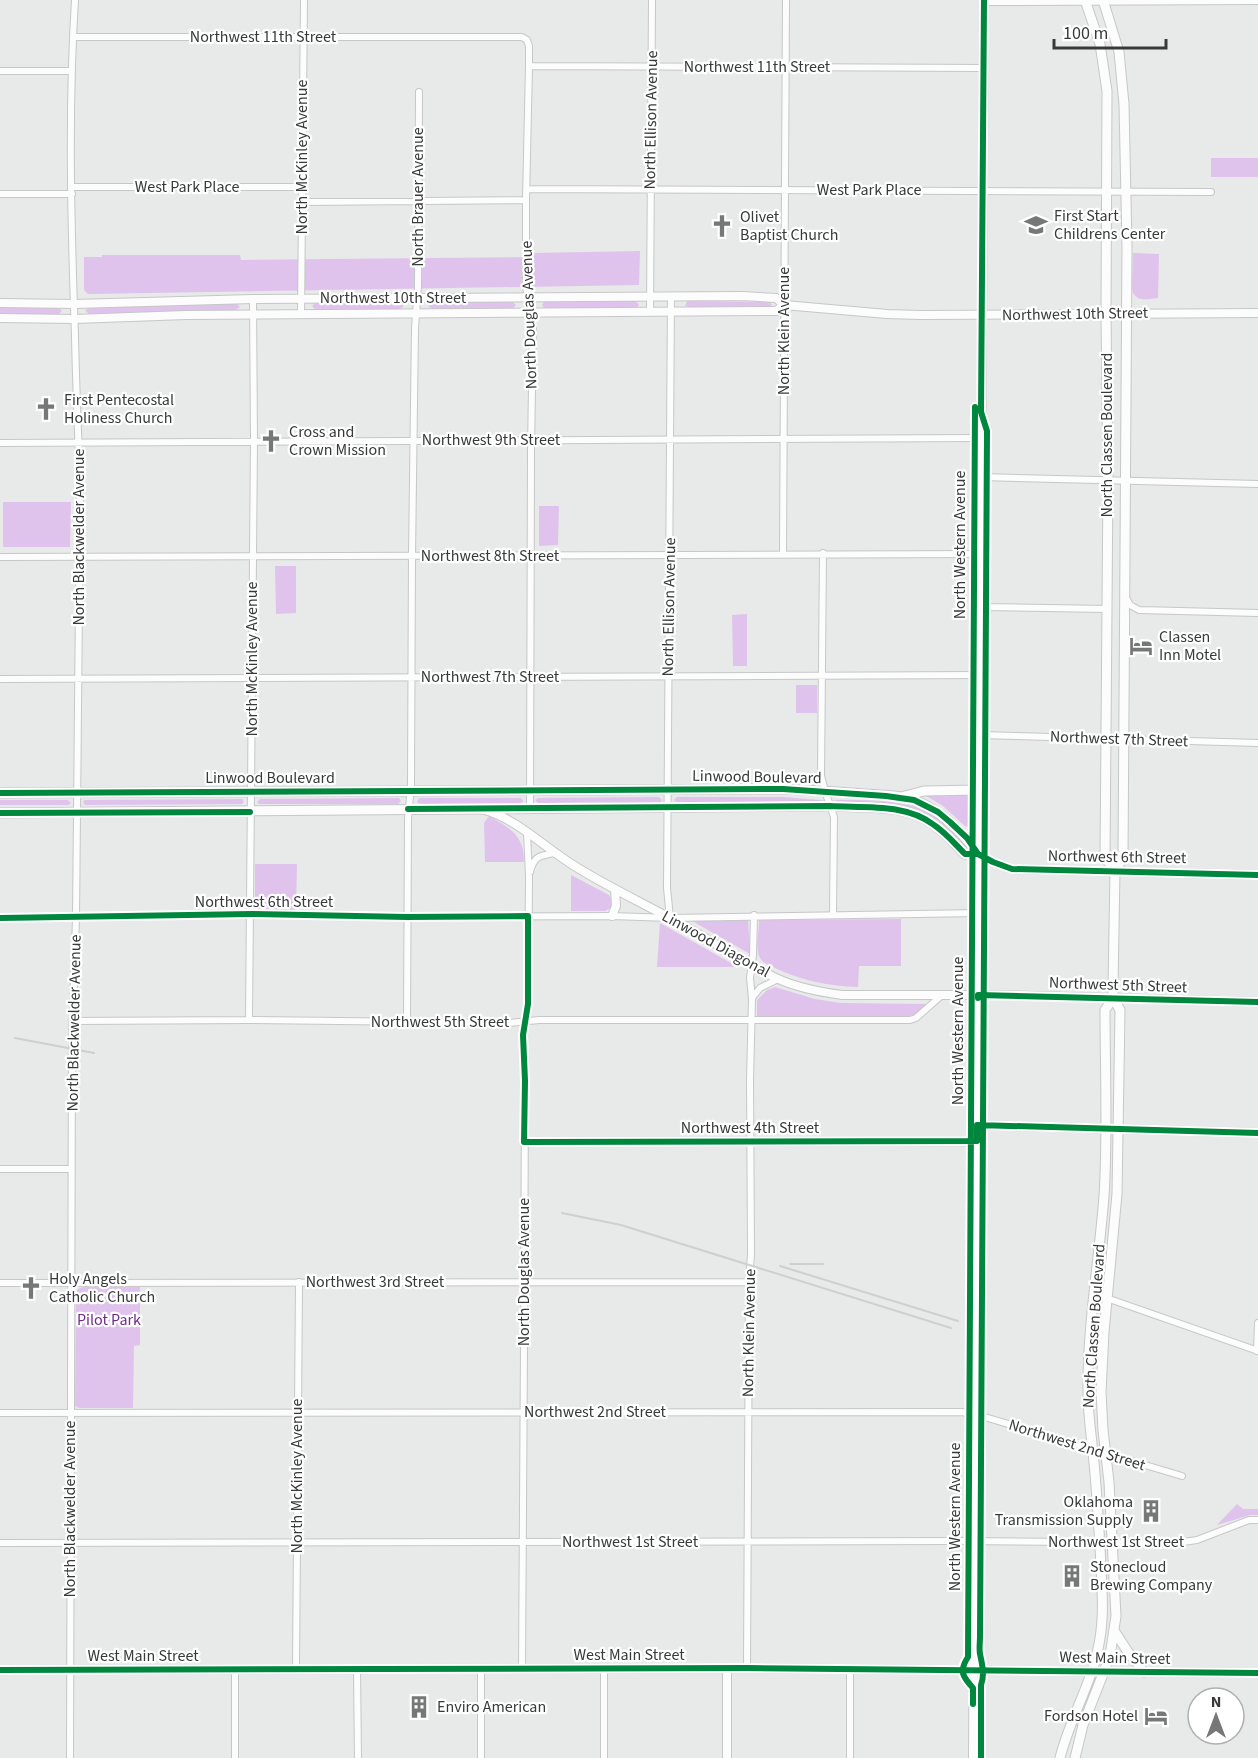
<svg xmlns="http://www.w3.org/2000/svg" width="1258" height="1758" font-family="'Source Sans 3',sans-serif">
	<rect width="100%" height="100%" fill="#e8e9e9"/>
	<!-- green -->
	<path fill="#e0c3ed" d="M1211,158h47v19h-47z
		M640,251l-1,34 -551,9 -4,-4v-33h18v-2h138l1,5 291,-3 1,-4z
		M1133,253l26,1 -1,44c-10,1 -22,5 -26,-8z
		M636,301l3,4 -3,3h-92l-2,-3 2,-3z
		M687,301l83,1 2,3 -2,1 -80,1 -5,-1z
		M432,302h81l3,3 -3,3 -81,1 -4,-3 1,-3z
		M236,303l4,4 -4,3 -147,4 -4,-4 4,-2z
		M315,303h85l4,3 -4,3h-85l-3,-3z
		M0,307l59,1 3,3 -3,3h-59z
		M3,502h68l-1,45h-67z
		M539,506h20l-1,39 -19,1z
		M275,566h21v47l-20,1z
		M747,614v52h-14l-1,-51z
		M796,685h21v28h-21z
		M923,794l44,1 2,3v29l-4,-1 -22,-20z
		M659,797l3,3 -1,2 -123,1 -3,-3 3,-2z
		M677,797h107l36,3 -1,2h-142l-3,-2z
		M399,798l2,3 -3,3h-139l-2,-2 3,-3z
		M419,798h102l2,3 -2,2 -101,1 -3,-2z
		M242,799l2,3 -2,2 -157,1 -2,-3 2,-2z
		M0,800h68l3,3 -3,2h-68z
		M836,800c53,0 98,-2 131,47h-2c-8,-8 -15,-17 -24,-24 -30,-25 -69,-20 -105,-21z
		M489,816c22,13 35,19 35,46h-39l-1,-39z
		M255,864h42l-1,49 -41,-2z
		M571,875l38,20 4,7 -2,6 -6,3h-34z
		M748,919l2,35 -58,-33 1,-1z
		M901,919v47h-42l-1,21c-29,-1 -56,-6 -83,-19 -5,-3 -12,-4 -15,-10 -5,-9 -1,-27 -1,-38z
		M660,923l78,44h-81z
		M775,987l40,12 26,4 85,1 -10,11 -6,1h-153v-16l10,-10z
		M83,1287h57v58l-6,1 -1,62h-54l-4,-2 1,-112 2,-5z
		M1237,1504l6,5h15v6h-8l-33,10z"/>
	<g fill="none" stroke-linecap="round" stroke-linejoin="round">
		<!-- street casing -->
		<g stroke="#c6c7c7" stroke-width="8">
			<path id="street" d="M984,2l274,-1
				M73,37h449l5,3 2,6v20l-3,134v86l7,42 -2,121 -1,359
				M529,66l455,2
				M0,71h72
				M72,187h230
				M528,189l683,3
				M0,194h72
				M302,202l224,-2
				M650,312l2,-312
				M301,314l3,-314
				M0,443l981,-5
				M981,477l277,7
				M823,553l-2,223 4,15 9,26 -1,97
				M783,554l3,-554
				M0,557l980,-3
				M1126,598l4,7 9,5 119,3
				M980,607l127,2
				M0,679l980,-4
				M979,735l279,8
				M530,872c4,-16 9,-16 24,-19
				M0,918l251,-4 156,3 205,-1 58,2 308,-5
				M670,918l-3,-30 4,-592
				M752,998l8,-10 18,-9
				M249,1020l5,-579 -1,-142
				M73,1021l176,-1 260,3 30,-3h371l6,-2 26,-23
				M407,1022l1,-203 3,-35 1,-228 3,-228 3,-41 1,-195
				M0,1169h71
				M0,1283l749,-1
				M1095,1294l163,57
				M1257,1351l1,-28
				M0,1413l962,-1 26,6 194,58
				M0,1543l960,-2 216,2 21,-3 52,-20h9
				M604,1668v90
				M747,1668l2,-386 2,-28 -1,-174 2,-81 -2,-21 3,-23 1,-40
				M296,1669l3,-387
				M357,1669l1,89
				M481,1669v89
				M522,1669l2,-322 1,-266 -2,-46 5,-31 1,-128 -2,-43
				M850,1669v89
				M235,1670v88
				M70,1758l2,-717 4,-123 4,-419c-1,-54 -4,-109 -5,-163 -4,-112 -7,-225 0,-336"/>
		</g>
		<!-- secondary casing -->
		<g stroke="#c6c7c7" stroke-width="10">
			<path id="secondary" d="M0,303l74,1 179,-5 489,-3 34,2 8,7 103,9 34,1 337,-2
				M0,318l74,1 112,-4 590,-4 8,-6
				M485,810c33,10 59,37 88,55 33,21 70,38 104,57 34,18 65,40 99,56 21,10 44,14 66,17h154l262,7
				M978,854l15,8 19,7 246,6
				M612,916l4,-10 -1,-17
				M977,1125l281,8
				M524,1142l453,-1
				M727,1668v90
				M0,1670l747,-2 511,5
				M973,1758l11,-1758"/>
		</g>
		<!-- primary casing -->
		<g stroke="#c6c7c7" stroke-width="11">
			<path id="primary" d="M1085,0l15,44 7,47 -1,223 2,166 -3,378 10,12
				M0,793l783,-4c28,1 55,3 83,5 16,1 34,1 50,7 26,10 46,31 62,53
				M901,797l23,-6 55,-1
				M0,813l830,-7c34,2 76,-3 104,19 12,8 21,19 31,29h13
				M1115,1632l13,20 16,20
				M1060,1758c10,-41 34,-78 40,-120 4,-24 2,-48 1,-72 -2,-38 -4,-76 -8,-113 -2,-20 -5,-39 -5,-59 -1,-66 11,-132 16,-198 4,-62 1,-124 1,-186l8,-12
				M1075,1758l8,-33 27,-69 6,-40 -7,-134 -6,-52 -2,-38 3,-60 13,-138 3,-184 -7,-12v-11l2,-117 8,-12 4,-611 -3,-143 -5,-52 -16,-52"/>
		</g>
		<!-- street -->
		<use href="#street" stroke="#fcfcfc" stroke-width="6"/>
		<!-- secondary -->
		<use href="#secondary" stroke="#fcfcfc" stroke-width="8"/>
		<!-- primary -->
		<use href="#primary" stroke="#fcfcfc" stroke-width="9"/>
		<!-- rail -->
		<path stroke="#ced0d0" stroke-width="2" d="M15,1038l79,15
			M562,1213l59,12 330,103
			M790,1264h33
			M780,1266l178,55"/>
		<!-- cycleway casing -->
		<g stroke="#fff" stroke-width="10">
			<path id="cycleway" d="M0,793l783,-4 103,7 28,4 24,12 12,10 17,16 11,16 15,8 19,7 246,6
				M408,809l422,-3c34,2 76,-3 104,19 12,8 21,19 31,29h13
				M0,813l250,-1
				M0,918l251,-4 156,3 121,-1v88l-5,31 2,46 -1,61 453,-1v-14
				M978,998v-3l280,7
				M977,1125l281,8
				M0,1670l747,-2 511,5
				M973,1704v-16c-11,-12 -14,-17 -5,-31l7,-1250
				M981,1758v-73c4,-11 1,-21 -1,-31 -1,-5 0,-12 0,-17l7,-1206 -6,-19 3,-412"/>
		</g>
		<!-- cycleway -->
		<use href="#cycleway" stroke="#00873e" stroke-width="6"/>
	</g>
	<!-- icons -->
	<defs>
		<g id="school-bare" transform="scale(1.8)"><path d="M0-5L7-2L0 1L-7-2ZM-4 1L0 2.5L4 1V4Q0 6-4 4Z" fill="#767777" stroke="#fff" stroke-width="2.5" paint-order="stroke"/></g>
		<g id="church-bare" transform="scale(1.8)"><path d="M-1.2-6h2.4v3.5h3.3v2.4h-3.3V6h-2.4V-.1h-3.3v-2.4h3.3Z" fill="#767777" stroke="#fff" stroke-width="2.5" paint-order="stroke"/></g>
		<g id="hotel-bare" transform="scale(1.8)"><path d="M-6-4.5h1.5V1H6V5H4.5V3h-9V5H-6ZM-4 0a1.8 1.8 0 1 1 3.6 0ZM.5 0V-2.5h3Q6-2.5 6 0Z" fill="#767777" stroke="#fff" stroke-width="2.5" paint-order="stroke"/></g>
		<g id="building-bare" transform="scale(1.8)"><path d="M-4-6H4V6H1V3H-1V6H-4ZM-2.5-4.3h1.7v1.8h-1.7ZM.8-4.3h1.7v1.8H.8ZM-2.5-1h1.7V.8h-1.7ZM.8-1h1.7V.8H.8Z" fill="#767777" stroke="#fff" stroke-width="2.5" paint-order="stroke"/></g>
	</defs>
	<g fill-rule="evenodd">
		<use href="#school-bare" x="1036" y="225"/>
		<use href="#church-bare" x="722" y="226"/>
		<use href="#church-bare" x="46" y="409"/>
		<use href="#church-bare" x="271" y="441"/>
		<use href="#hotel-bare" x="1141" y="646"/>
		<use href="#church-bare" x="31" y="1288"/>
		<use href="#building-bare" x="1151" y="1511"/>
		<use href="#building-bare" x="1072" y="1576"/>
		<use href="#building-bare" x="419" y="1707"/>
		<use href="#hotel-bare" x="1156" y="1716"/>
	</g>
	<g text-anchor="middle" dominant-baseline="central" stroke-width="4.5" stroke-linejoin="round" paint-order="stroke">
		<!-- street labels -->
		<g font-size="16" fill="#383a39" stroke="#fff">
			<text x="263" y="37">Northwest 11th Street</text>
			<text x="757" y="67">Northwest 11th Street</text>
			<text transform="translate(651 120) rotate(-89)">North Ellison Avenue</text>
			<text transform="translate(302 157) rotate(-90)">North McKinley Avenue</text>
			<text x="187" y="187">West Park Place</text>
			<text x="869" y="190">West Park Place</text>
			<text transform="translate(418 197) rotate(-90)">North Brauer Avenue</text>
			<text x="393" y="298">Northwest 10th Street</text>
			<text transform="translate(1075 314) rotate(-1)">Northwest 10th Street</text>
			<text transform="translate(529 315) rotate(-92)">North Douglas Avenue</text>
			<text transform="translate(784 331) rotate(-90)">North Klein Avenue</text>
			<text transform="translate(1107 435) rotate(-90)">North Classen Boulevard</text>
			<text x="491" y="440">Northwest 9th Street</text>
			<text transform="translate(79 537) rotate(-90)">North Blackwelder Avenue</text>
			<text transform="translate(960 545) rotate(-90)">North Western Avenue</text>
			<text x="490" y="556">Northwest 8th Street</text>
			<text transform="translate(669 607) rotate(-89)">North Ellison Avenue</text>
			<text transform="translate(252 659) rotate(-90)">North McKinley Avenue</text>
			<text x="490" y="677">Northwest 7th Street</text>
			<text transform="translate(1119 739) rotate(2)">Northwest 7th Street</text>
			<text transform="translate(757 777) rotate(1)">Linwood Boulevard</text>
			<text x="270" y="778">Linwood Boulevard</text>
			<text transform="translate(1117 857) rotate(1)">Northwest 6th Street</text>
			<text x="264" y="902">Northwest 6th Street</text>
			<text transform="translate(716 944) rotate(29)">Linwood Diagonal</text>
			<text transform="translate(1118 985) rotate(2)">Northwest 5th Street</text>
			<text x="440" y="1022">Northwest 5th Street</text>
			<text transform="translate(74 1023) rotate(-89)">North Blackwelder Avenue</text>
			<text transform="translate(958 1031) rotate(-90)">North Western Avenue</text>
			<text x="750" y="1128">Northwest 4th Street</text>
			<text transform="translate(524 1272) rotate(-90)">North Douglas Avenue</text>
			<text x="375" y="1282">Northwest 3rd Street</text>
			<text transform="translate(1094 1326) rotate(-86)">North Classen Boulevard</text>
			<text transform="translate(749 1333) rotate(-89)">North Klein Avenue</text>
			<text x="595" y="1412">Northwest 2nd Street</text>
			<text transform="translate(1077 1445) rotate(17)">Northwest 2nd Street</text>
			<text transform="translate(297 1476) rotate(-90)">North McKinley Avenue</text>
			<text transform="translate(70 1509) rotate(-90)">North Blackwelder Avenue</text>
			<text transform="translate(955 1517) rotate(-90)">North Western Avenue</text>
			<text x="630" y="1542">Northwest 1st Street</text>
			<text x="1116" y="1542">Northwest 1st Street</text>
			<text x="629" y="1655">West Main Street</text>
			<text x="143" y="1656">West Main Street</text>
			<text transform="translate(1115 1658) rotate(1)">West Main Street</text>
		</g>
		<!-- poi labels -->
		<g font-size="16" fill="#383a39" stroke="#fff" text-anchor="start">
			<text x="1054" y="216">First Start<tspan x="1054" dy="18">Childrens Center</tspan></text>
			<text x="740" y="217">Olivet<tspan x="740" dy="18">Baptist Church</tspan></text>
			<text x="64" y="400">First Pentecostal<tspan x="64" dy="18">Holiness Church</tspan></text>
			<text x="289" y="432">Cross and<tspan x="289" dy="18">Crown Mission</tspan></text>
			<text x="1159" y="637">Classen<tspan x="1159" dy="18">Inn Motel</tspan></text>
			<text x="49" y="1279">Holy Angels<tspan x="49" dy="18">Catholic Church</tspan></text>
			<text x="1133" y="1502" text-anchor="end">Oklahoma<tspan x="1133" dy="18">Transmission Supply</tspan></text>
			<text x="1090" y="1567">Stonecloud<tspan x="1090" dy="18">Brewing Company</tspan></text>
			<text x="437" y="1707">Enviro American</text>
			<text x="1138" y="1716" text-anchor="end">Fordson Hotel</text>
		</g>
		<!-- park labels -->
		<g font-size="16" fill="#702c8a" stroke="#fff">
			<text x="109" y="1320">Pilot Park</text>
		</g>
	</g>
	<!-- north arrow -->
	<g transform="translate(1216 1716)"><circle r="28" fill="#ffffff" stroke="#afb0b0" stroke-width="1.5"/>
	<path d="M0-4.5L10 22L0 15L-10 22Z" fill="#767777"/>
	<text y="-9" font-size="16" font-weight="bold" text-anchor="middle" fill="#383a39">N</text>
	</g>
	<!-- scale -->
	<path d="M1054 39v9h112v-9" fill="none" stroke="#383a39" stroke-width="3"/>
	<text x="1063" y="39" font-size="18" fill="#383a39" stroke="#ffffff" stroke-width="4.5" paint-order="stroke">100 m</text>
</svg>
